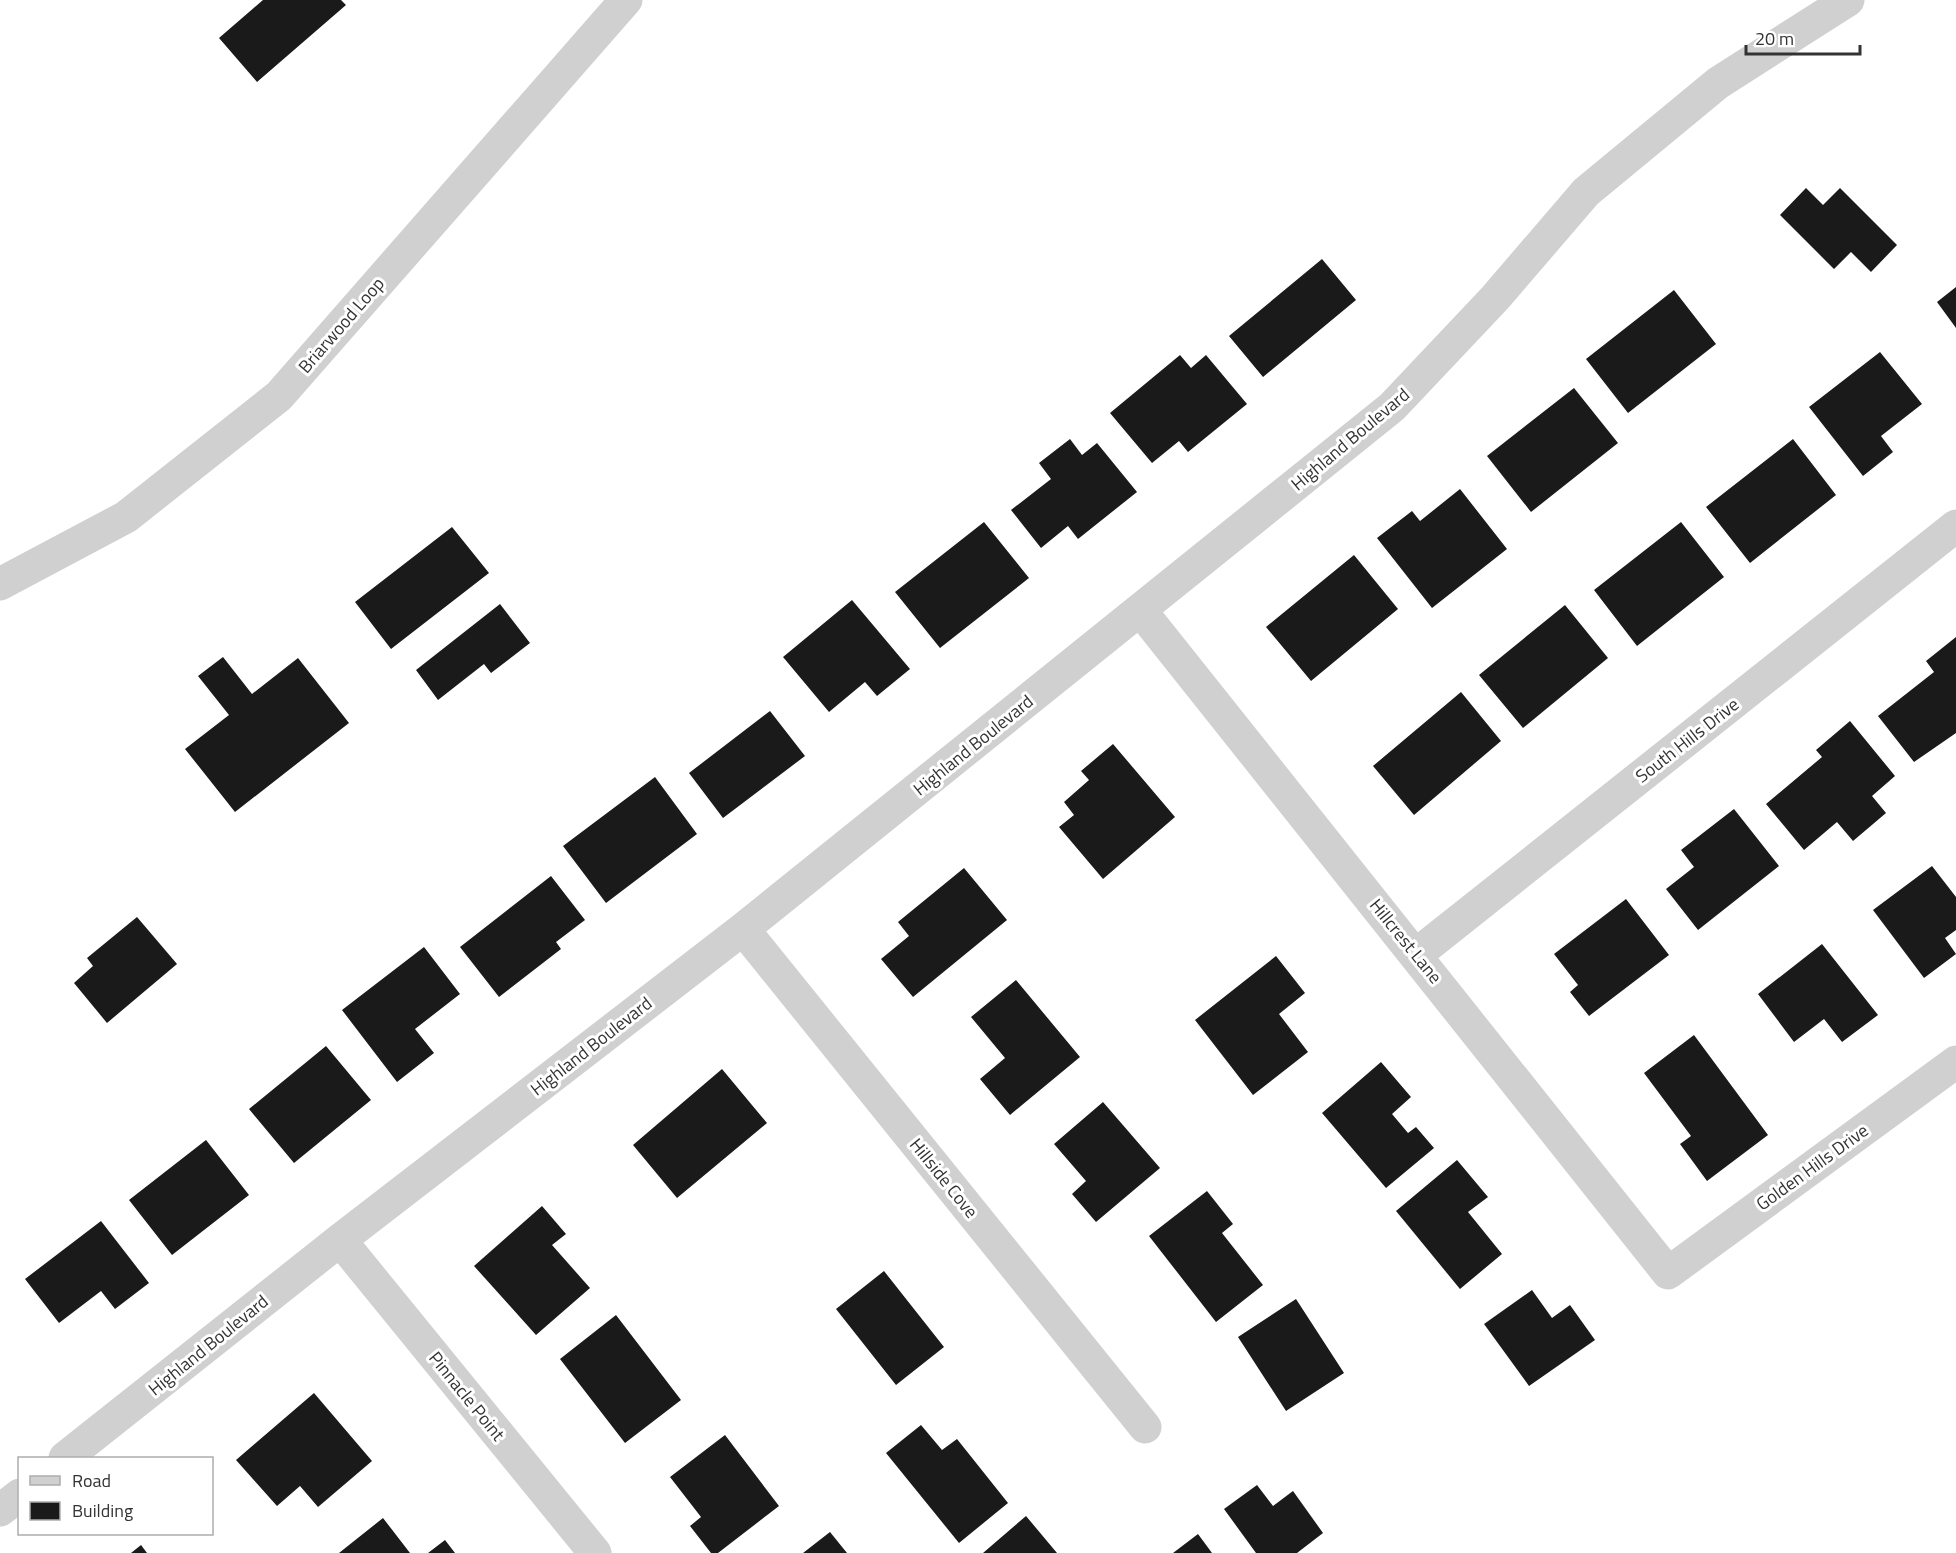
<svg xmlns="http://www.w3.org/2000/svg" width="1956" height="1553" font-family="'Titillium Web',sans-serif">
	<rect width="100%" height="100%" fill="#fff"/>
	<!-- building -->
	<path fill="#1a1a1a" d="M263,0h78l5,5 -89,77 -38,-44z
		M1806,188l17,17 17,-17 57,57 -26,27 -20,-20 -17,17 -54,-54z
		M1322,259l34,41 -93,77 -34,-41z
		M1956,287v41l-19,-26z
		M1674,290l42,54 -88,69 -42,-54z
		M1880,352l42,52 -41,32 12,16 -30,24 -54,-69z
		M1180,355l11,13 15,-13 41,49 -59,48 -9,-11 -27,22 -42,-50z
		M1574,388l44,55 -87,69 -44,-56z
		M1070,439l12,16 15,-12 40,49 -59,47 -10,-13 -27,22 -30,-38 40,-31 -12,-16z
		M1793,439l43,56 -86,68 -44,-56z
		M1460,489l47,60 -75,59 -55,-70 35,-27 8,10z
		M984,522l45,56 -89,70 -45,-56z
		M1681,522l43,55 -87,69 -43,-56z
		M452,527l37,46 -98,76 -36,-47z
		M1354,555l44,54 -87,72 -45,-54z
		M852,600l58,69 -33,27 -12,-14 -36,30 -46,-55z
		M500,604l30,39 -39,30 -7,-9 -46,36 -22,-30z
		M1565,605l43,53 -85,70 -44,-53z
		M1956,637v96l-42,29 -36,-46 56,-44 -8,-11z
		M223,657l29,37 46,-36 51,65 -114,89 -50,-63 44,-34 -31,-39z
		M1461,692l40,49 -87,74 -41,-49z
		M770,711l35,45 -82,62 -34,-45z
		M1850,721l45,55 -23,20 14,17 -33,28 -16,-19 -33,28 -38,-46 56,-47 -6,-7z
		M1113,744l62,73 -72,62 -44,-52 15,-12 -10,-13 25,-22 -8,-9z
		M655,777l42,57 -91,69 -43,-57z
		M1734,809l45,57 -81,64 -32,-41 28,-22 -13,-17z
		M1932,866l24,31v33l-11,8 11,16 -32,24 -51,-68z
		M964,868l43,52 -94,77 -32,-38 28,-23 -11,-14z
		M551,876l34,44 -29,22 5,7 -62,48 -39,-50z
		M1626,899l43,56 -80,61 -19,-24 8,-7 -24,-31z
		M137,917l40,47 -70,59 -33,-40 19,-17 -6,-8z
		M1822,944l56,71 -36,27 -18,-23 -30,23 -36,-48z
		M424,947l36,47 -45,35 19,24 -37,29 -55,-72z
		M1276,956l29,37 -26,21 29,38 -55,43 -58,-75z
		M1016,980l64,77 -70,58 -30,-36 25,-21 -34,-41z
		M1694,1035l74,100 -61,46 -27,-37 11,-8 -47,-63z
		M326,1046l45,54 -77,63 -45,-54z
		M1381,1062l30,35 -19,17 16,19 8,-6 18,21 -48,40 -64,-75z
		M722,1069l45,54 -90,75 -44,-53z
		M1103,1102l57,66 -64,54 -24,-28 14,-13 -32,-37z
		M206,1140l43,55 -77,60 -43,-55z
		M1457,1160l31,37 -20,15 34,42 -42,35 -64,-78z
		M1207,1191l26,33 -11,9 41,52 -47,37 -67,-86z
		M542,1206l24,28 -14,11 38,43 -54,47 -62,-69z
		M101,1221l48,62 -34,26 -14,-18 -42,32 -34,-44z
		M884,1271l60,76 -48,38 -60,-76z
		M1532,1290l20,28 18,-13 25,35 -66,46 -45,-62z
		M1296,1299l48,74 -58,38 -48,-74z
		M616,1315l65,85 -56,43 -65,-84z
		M314,1393l58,68 -54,46 -18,-21 -23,20 -41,-46z
		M921,1425l21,25 15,-11 51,64 -49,40 -73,-90z
		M725,1435l54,71 -61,47h-7l-21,-27 11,-9 -31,-40z
		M1257,1485l16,21 20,-15 30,42 -26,20h-41l-32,-44z
		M1026,1516l31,37h-74z
		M383,1518l27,35h-71z
		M830,1532l17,21h-44z
		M1198,1534l14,19h-39z
		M445,1540l10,13h-27z
		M141,1545l6,8h-16z"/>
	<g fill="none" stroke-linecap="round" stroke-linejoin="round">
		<!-- minor -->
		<path stroke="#d0d0d0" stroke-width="33" d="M0,584l126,-67 153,-121 347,-396
			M1141,611l527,662 288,-211
			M743,929l402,498
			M1417,954l539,-428
			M340,1240l255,313
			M65,1458l275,-218 403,-311 649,-522 103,-109 91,-106 132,-109 130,-83
			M0,1510l20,-15"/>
	</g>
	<g text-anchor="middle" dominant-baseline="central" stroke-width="6" stroke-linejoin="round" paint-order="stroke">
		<!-- street labels -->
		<g font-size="18" fill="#333" stroke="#fff">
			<text transform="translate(341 325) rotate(-49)">Briarwood Loop</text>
			<text transform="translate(1350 439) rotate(-40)">Highland Boulevard</text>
			<text transform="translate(1687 740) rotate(-38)">South Hills Drive</text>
			<text transform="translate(973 745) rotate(-39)">Highland Boulevard</text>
			<text transform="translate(1406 941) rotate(51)">Hillcrest Lane</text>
			<text transform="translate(591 1046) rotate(-38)">Highland Boulevard</text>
			<text transform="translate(1812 1167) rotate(-36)">Golden Hills Drive</text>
			<text transform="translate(944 1178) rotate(51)">Hillside Cove</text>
			<text transform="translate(208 1345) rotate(-39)">Highland Boulevard</text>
			<text transform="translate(467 1396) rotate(51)">Pinnacle Point</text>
		</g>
	</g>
	<!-- legend -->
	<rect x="18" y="1457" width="195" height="78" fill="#ffffff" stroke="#adadad" stroke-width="1.5"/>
	<rect x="30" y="1476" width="30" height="9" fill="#d0d0d0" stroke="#adadad" stroke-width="1.5"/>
	<text x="72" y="1487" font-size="18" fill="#333333">Road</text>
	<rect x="30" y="1502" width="30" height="18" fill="#1a1a1a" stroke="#adadad" stroke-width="1.5"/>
	<text x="72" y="1517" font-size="18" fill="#333333">Building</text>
	<!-- scale -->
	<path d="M1746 45v9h114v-9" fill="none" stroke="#333333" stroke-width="3"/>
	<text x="1755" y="45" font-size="18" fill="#333333" stroke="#ffffff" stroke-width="4.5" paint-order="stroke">20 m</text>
</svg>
